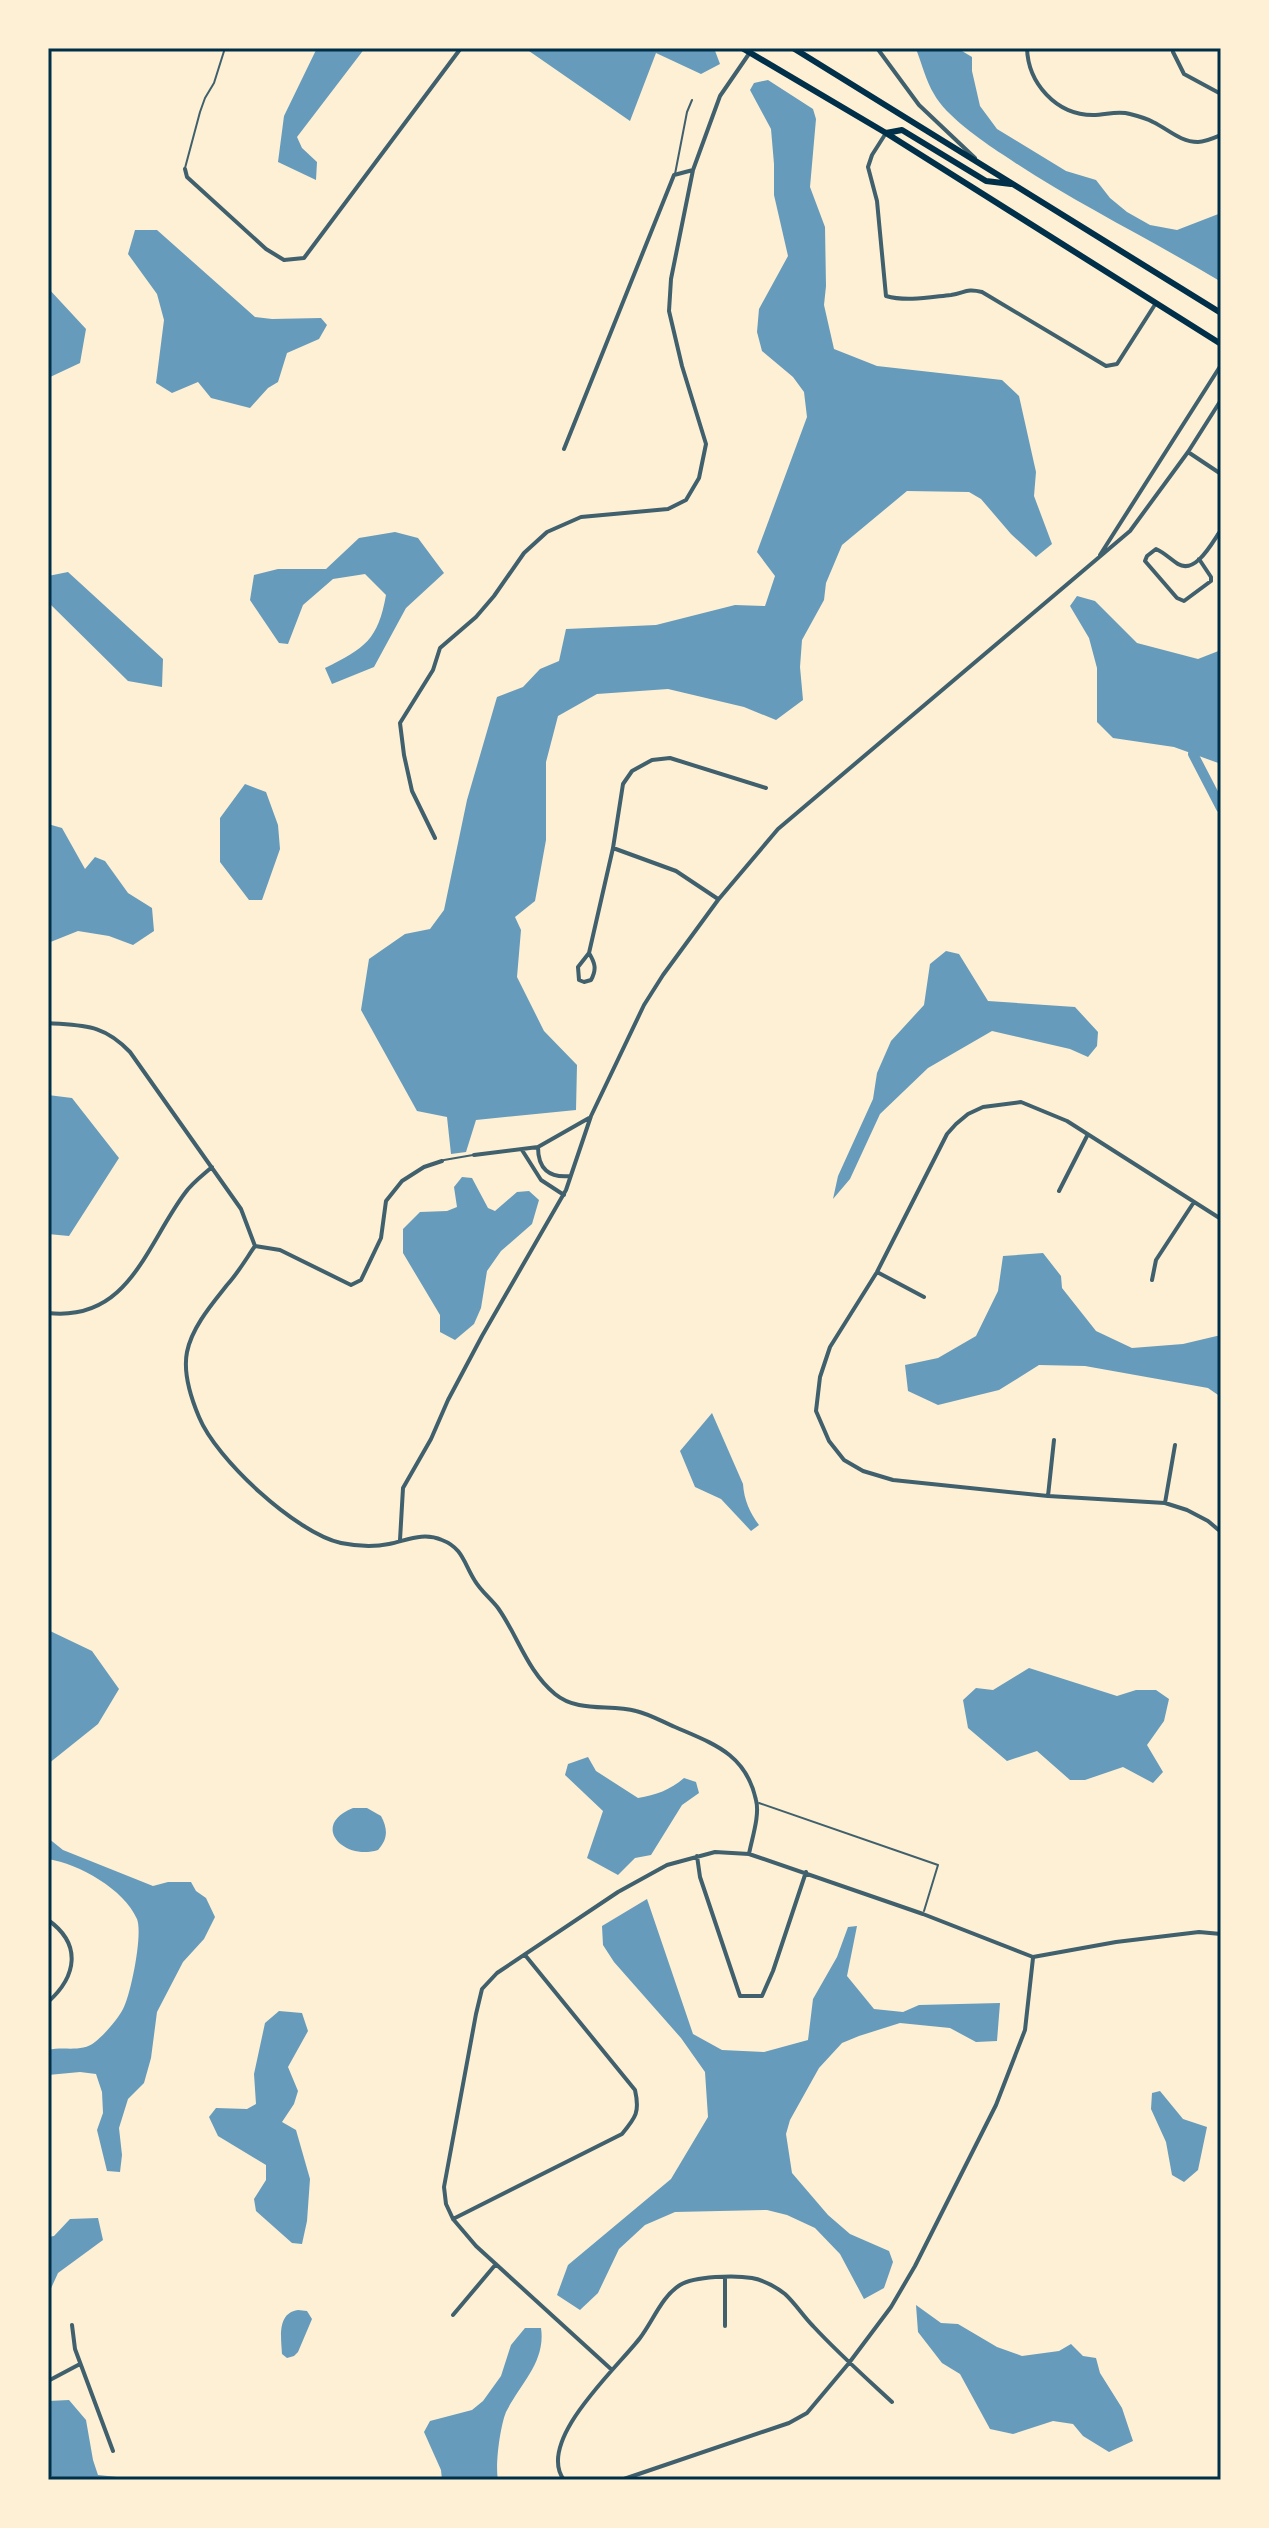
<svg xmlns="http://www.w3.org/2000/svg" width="1269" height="2528" font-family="'Nunito Sans',sans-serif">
	<rect width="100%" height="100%" fill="#fdf0d5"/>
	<!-- water -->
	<path fill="#669bbc" d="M317,48h48l-68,89 5,11 15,14 -1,18 -38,-18 6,-46z
		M528,48h186l6,16 -19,10 -45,-21 -26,68 -101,-70z
		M911,48h46l15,9v14l8,35 17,23 69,42 30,9 14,18 17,14 23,13 27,5 44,-17v66l-3,1c-72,-43 -147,-79 -216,-126 -20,-13 -57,-39 -68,-60 -8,-13 -12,-30 -18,-45z
		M768,80l45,29 3,10 -6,68 15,40 1,59 -2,19 10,44 43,17 125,14 17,16 17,76 -2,24 18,48 -16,13 -25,-23 -30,-35 -12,-7 -62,-1 -65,54 -16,38 -2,17 -22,40 -2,27 3,33 -27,20 -32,-13 -76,-18 -71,5 -39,22 -12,46v78l-11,61 -20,16 6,13 -4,47 27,54 33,34 -1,45 -100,10 -10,32 -15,2 -4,-37 -30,-6 -56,-101 8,-51 36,-25 25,-5 14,-19 23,-110 30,-103 26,-10 17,-18 19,-8 7,-32 90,-4 79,-20 30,1 10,-30 -18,-24 50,-135 -3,-25 -11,-15 -31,-26 -5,-19 2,-23 29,-53 -14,-61v-31l-3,-35 -21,-39 4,-7z
		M135,230h22l98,87 17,2 49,-1 6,7 -8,14 -32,14 -9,29 -10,6 -18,20 -39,-10 -13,-16 -26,11 -16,-10 8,-63 -7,-26 -29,-40z
		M48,288l38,41 -6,34 -32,15z
		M395,532l23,6 26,35 -38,35 -32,59 -42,17 -7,-16c40,-20 53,-28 61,-73l-21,-21 -32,5 -30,26 -15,39 -9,-1 -29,-43 4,-25 24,-6h48l33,-31z
		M68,572l95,87 -1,28 -34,-6 -80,-79v-26z
		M1077,596l18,5 42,42 61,16 23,-9v114l-47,-17 -61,-9 -16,-16v-54l-8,-30 -19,-32z
		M245,784l21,8 12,33 2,24 -18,51h-13l-29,-38v-44z
		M48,824l14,4 23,41 10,-12 10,4 23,32 24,15 2,23 -21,14 -24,-9 -31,-5 -30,12z
		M946,951l13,3 29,47 87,6 23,25 -1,14 -9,11 -18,-8 -78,-18 -64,37 -48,46 -30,65 -17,20 5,-23 35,-77 4,-26 14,-32 33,-36 6,-41z
		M48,1095l24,3 47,60 -50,78 -21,-2z
		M462,1177l10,1 16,30 7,3 22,-19 12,-1 10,9 -7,24 -31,27 -14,20 -6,37 -7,16 -19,16 -15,-8v-17l-37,-62v-24l17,-17 27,-1 10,-4 -3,-20z
		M1043,1253l18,23 1,12 34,43 36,17 51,-4 38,-9v62l-13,-9 -123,-22 -46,-1 -40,25 -61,15 -30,-14 -3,-26 33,-7 38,-22 22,-45 5,-35z
		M712,1413l31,71c1,16 7,29 16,41l-8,6 -30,-32 -26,-12 -15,-36z
		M48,1630l44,21 27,38 -21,35 -50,40z
		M1029,1668l88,28 19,-6h20l13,9 -5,22 -17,24 16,27 -10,11 -30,-16 -38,13h-15l-33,-29 -30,10 -39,-33 -5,-28 13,-12 17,2z
		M588,1757l8,14 42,27c18,-3 32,-8 46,-20l12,4 3,11 -17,12 -31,50 -16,3 -17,17 -31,-17 16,-47 -38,-36 3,-11z
		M353,1808h14l14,8c7,13 7,23 -3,34 -35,11 -68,-25 -25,-42z
		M48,1838l15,12 90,36 15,-4h23l5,9 10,7 9,19 -11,22 -21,23 -26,50 -6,46 -7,25 -16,16 -9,29 3,27 -2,17 -13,-1 -10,-41 6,-17 -1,-21 -6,-18 -16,-2 -32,3v-25c16,-4 34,3 47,-8 9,-7 23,-23 28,-33 8,-15 20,-75 14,-90 -13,-30 -58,-55 -89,-60z
		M647,1899l46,135 29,16 42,2 44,-12 5,-41 24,-42 11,-30 9,-1 -10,50 27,33 29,3 16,-7 81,-2 -3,38 -21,1 -26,-14 -50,-5 -41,13 -17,7 -23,25 -29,52 -4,14 6,39 36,42 22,19 39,17 4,11 -9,26 -20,11 -24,-45 -25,-26 -28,-13 -20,-5 -92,2 -30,13 -26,24 -21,44 -18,17 -23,-15 11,-30 103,-86 37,-62 -3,-45 -24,-34 -67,-76 -11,-17 -1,-19z
		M279,2011l23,2 6,18 -20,36 10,24 -4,13 -12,18 14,8 14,49 -3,42 -5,23 -10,-1 -36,-32 -2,-12 12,-19v-15l-48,-29 -9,-19 7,-9 31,1 9,-5 -2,-30 11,-51z
		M1160,2091l23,28 24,8 -9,43 -14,12 -12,-7 -6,-33 -15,-33 1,-16z
		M98,2218l5,22 -45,33 -10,22v-58l6,-1 16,-17z
		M916,2305l25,18 17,1 39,23 25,9 37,-5 12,-7 12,12 13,2 4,15 22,35 11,33 -24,11 -26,-16 -10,-12 -20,-3 -40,13 -23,-5 -30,-55 -18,-11 -24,-31z
		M298,2310l9,1 5,8 -14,33 -4,4 -7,2 -5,-4c-1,-17 -5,-41 16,-44z
		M525,2328h16c5,34 -21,56 -35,84 -6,15 -11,53 -8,68h-56l-1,-10 -17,-38 6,-11 42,-11 11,-9 18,-25 10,-31z
		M69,2400l17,20 7,40 5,15 48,5h-92l-6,-9v-70z"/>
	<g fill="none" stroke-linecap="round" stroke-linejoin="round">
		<!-- canal -->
		<path stroke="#669bbc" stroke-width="10" d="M1193,754l28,54"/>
		<!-- service -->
		<path stroke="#3f606c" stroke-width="2" d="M185,168l15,-56 5,-14 9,-15 11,-35
			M675,174l12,-62 5,-12
			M444,1160l29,-5
			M759,1803l179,62 -14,46"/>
		<!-- minor -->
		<path stroke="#3f606c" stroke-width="4" d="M877,48l42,57 56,53
			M1027,48c1,35 29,67 66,67 13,0 25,-5 37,-1 8,2 16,4 23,8 15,7 27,20 45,20 7,0 16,-4 23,-7
			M1173,52l11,22 37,20
			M886,133l-14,22 -4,12 9,34 9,95c20,6 45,1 65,-1 14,-2 15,-7 31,-3l124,74 11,-2 39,-61
			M185,169l2,8 79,72 18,11 20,-2 157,-210
			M564,449l110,-274 19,-5
			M1188,452l33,22
			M1100,555l121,-190
			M1199,559l12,18v4l-27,20 -7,-3 -32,-37 2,-5 9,-7c9,4 14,10 22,15 18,11 35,-23 43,-34
			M435,838l-23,-47 -8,-36 -4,-32 33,-53 7,-22 36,-31 18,-21 30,-43 23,-21 34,-15 87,-8 18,-9 13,-22 7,-34 -24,-78 -13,-55 2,-32 22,-109 27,-74 33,-48
			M613,848l63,23 42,28
			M589,953c6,10 8,16 2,27l-7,2 -5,-2 -1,-13 11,-14 24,-105 10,-64 9,-13 20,-11 18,-2 96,30
			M48,1023c37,3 55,1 82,29l111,157 14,37
			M538,1147c0,22 11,31 32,29
			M522,1150l19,30 23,15
			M474,1155l64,-8 51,-29
			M442,1161l-18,6 -22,14 -16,20 -5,37 -20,42 -10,5 -71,-35 -25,-4c-9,13 -17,27 -28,39 -15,19 -35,42 -40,67 -4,20 4,46 12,65 17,42 97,116 142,126 15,3 33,4 48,1 19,-4 34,-12 53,-4 21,8 22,24 33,41 6,10 16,18 23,27 20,28 29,63 57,86 23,19 54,10 81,17 13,3 27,11 39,16 39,17 71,27 81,73 4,15 -4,38 -7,54
			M1059,1191l28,-55
			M1221,1219l-154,-98 -46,-19 -38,5 -15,7 -12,10 -9,10 -70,138 -47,75 -10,30 -4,34 13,30 15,19 19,11 30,9 155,16 117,7 22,7 21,11 13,11
			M877,1272l47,25
			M1152,1280l4,-20 38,-58
			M48,1313c81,9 98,-68 137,-120 7,-10 18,-18 27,-26
			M1048,1496l6,-56
			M1165,1503l10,-58
			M400,1540l3,-52 28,-49 17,-39 34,-64 84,-146 25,-74 53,-111 19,-30 55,-75 60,-71 352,-298 58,-79 33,-52
			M697,1856l3,21 40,119h22l11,-25 33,-99
			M48,1920c34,24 29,56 0,82
			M453,2219l169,-85c14,-17 18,-22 13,-44l-110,-135
			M725,2278v48
			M453,2315l43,-51
			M72,2325l3,24 38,102
			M612,2370l-136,-124 -23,-27 -7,-15 -2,-17 32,-173 6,-25 15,-16 121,-81 49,-27 48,-13 34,2 174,60 110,43 83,-15 83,-10 22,2
			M48,2381l32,-17
			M564,2480c-29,-39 54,-113 76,-142 13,-17 22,-42 40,-53 15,-9 55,-10 72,-7 11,2 24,9 33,16 10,9 18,22 28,32 25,27 52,51 79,76
			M621,2480l168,-57 18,-10 42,-50 42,-56 24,-41 81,-161 29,-75 8,-72"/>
		<!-- primary -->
		<path stroke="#003049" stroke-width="6" d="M742,48l144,85 335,211
			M793,48l428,265
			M886,133l16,-3 84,51 25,3"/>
	</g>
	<!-- border -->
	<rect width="1269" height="2528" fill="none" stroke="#fdf0d5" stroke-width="100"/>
	<rect x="50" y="50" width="1169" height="2428" fill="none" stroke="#003049" stroke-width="3"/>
</svg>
